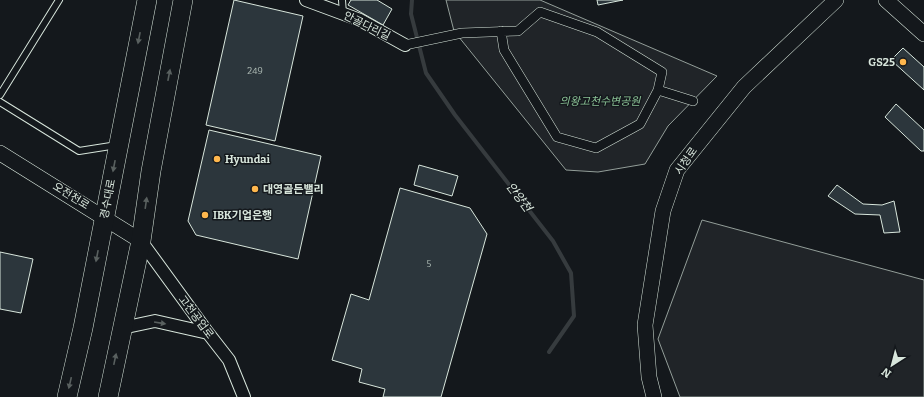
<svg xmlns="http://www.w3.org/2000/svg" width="924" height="397" font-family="Bitter,'Noto Sans KR',serif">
	<rect width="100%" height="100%" fill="#14181c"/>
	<!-- green -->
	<path fill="#202428" stroke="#939e99" d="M446,0h94l177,76 -49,50 -23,38 -47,8 -32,-2 -112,-139z
		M702,220l222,60v117h-244l-22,-58z"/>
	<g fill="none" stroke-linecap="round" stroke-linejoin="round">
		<!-- stream -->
		<path stroke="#363b3e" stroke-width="4" d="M412,0l-1,14 15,59 29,42 98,126 18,32 3,43 -25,36"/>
	</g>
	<!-- building -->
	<path fill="#2c363c" stroke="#d8e6dc" d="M234,0l69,16 -28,125 -69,-16z
		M351,0h26l15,9 -9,16 -35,-20z
		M597,0h26l-25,5z
		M903,48l21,19v23l-33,-30z
		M896,104l28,26v21h-3l-36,-34z
		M209,130l112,26 -23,103 -102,-24 -8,-14z
		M419,165l39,11 -6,20 -38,-11z
		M837,185l26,19 19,1 12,-4 6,31 -16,1 -4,-18 -25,-1 -27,-18z
		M400,188l70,20 17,26 -46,163h-58l2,-8 -26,-7 3,-13 -30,-9 19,-66 18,6z
		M0,252l33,7 -12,54 -21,-4z"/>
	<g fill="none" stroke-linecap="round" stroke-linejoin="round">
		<!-- service casing -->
		<g stroke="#d8e6dc" stroke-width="8">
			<path id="service" d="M342,0l1,14
				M0,95l59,-95
				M0,102l79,49 38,-6"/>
		</g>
		<!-- pedestrian casing -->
		<g stroke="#d8e6dc" stroke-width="10">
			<path id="pedestrian" d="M405,45l57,-12 56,-2 22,-19 57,20 65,40 -4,18 -18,34 -44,24 -39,-11 -53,-87 -3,-19
				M658,90l35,11"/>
		</g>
		<!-- minor casing -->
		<g stroke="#d8e6dc" stroke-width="14">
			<path id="minor" d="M306,0l54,20 45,25
				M141,241l67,92 21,27 15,37
				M122,328l33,-7 53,12"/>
		</g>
		<!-- tertiary casing -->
		<g stroke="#d8e6dc" stroke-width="16">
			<path id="tertiary" d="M886,0l38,34
				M0,153l141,88
				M654,397l-5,-20 -4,-52 18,-114 14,-41 67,-83 92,-87"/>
		</g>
		<!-- primary casing -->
		<g stroke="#d8e6dc" stroke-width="20">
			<path id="primary" d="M67,397l16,-69 64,-328
				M108,397l33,-156 10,-70 32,-171"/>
		</g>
		<!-- service -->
		<use href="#service" stroke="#14181c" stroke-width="6"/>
		<!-- pedestrian -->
		<use href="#pedestrian" stroke="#14181c" stroke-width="9"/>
		<!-- minor -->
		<use href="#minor" stroke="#14181c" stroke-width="12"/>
		<!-- tertiary -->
		<use href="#tertiary" stroke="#14181c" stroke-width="15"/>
		<!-- primary -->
		<use href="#primary" stroke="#14181c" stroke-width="19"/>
	</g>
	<!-- one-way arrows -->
	<defs><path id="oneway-solid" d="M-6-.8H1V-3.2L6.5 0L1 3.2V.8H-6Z"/></defs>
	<g fill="#59605f">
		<use href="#oneway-solid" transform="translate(139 38) rotate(101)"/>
		<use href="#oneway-solid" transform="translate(169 75) rotate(-79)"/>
		<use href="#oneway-solid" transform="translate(114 166) rotate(101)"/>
		<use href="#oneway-solid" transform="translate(146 203) rotate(-82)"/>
		<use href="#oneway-solid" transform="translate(97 256) rotate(101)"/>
		<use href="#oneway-solid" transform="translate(160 323) rotate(9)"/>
		<use href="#oneway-solid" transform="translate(115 359) rotate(-78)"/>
		<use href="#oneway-solid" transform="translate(70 383) rotate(103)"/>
	</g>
	<!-- markers -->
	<g fill="#ffb74d" stroke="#14181c" stroke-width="1.5">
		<circle cx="903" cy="62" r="4"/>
		<circle cx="217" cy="159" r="4"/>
		<circle cx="255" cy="189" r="4"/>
		<circle cx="205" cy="215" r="4"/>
	</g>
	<g text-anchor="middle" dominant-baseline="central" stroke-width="3" stroke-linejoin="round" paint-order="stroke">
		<!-- number labels -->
		<g font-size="9" fill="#adbab4">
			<text x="255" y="71">249</text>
			<text x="429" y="264">5</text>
		</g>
		<!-- street labels -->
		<g font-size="11" fill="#d8e6dc" stroke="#14181c">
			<text transform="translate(367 26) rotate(26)">안골다리길</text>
			<text transform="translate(686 161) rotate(-55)">시청로</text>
			<text transform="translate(71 196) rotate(32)">오전천로</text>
			<text transform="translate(108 199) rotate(-79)">경수대로</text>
			<text transform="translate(196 317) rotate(53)">고천공업로</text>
		</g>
		<!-- poi labels -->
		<g font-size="11" font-weight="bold" fill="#d8e6dc" stroke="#14181c" text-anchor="start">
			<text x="895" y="62" text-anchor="end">GS25</text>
			<text x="225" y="159">Hyundai</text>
			<text x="263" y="189">대영골든밸리</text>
			<text x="213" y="215">IBK기업은행</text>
		</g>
		<!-- park labels -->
		<g font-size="11" font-style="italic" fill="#8ac095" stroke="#14181c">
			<text x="600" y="101">의왕고천수변공원</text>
		</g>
		<!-- water labels -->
		<g font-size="12" font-style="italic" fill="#d8e6dc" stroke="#14181c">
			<text transform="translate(519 197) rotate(53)">안양천</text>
		</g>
	</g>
	<!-- north arrow -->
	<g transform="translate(892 365) rotate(216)" stroke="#14181c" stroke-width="3" paint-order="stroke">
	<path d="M0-3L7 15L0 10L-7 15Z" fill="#d8e6dc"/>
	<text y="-6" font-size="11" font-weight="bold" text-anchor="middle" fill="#d8e6dc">N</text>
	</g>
</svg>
